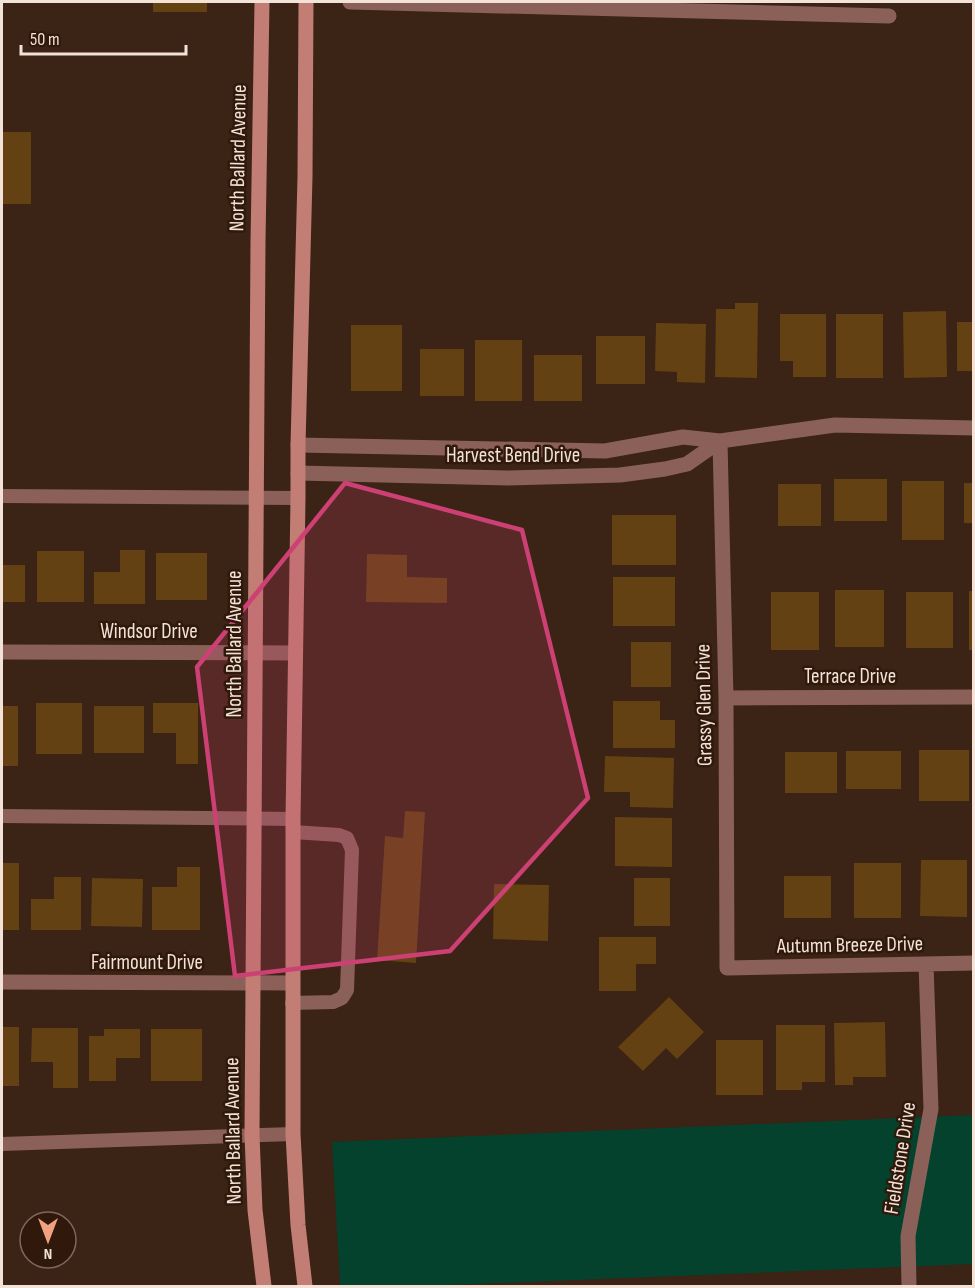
<svg xmlns="http://www.w3.org/2000/svg" width="975" height="1288" font-family="'Sofia Sans Condensed',sans-serif">
	<rect width="100%" height="100%" fill="#3b2315"/>
	<!-- green -->
	<path fill="#05422d" d="M973,1115v149l-549,22h-84l-8,-144z"/>
	<!-- building -->
	<path fill="#634113" d="M153,2h54v10h-54z
		M2,132h29v72h-29z
		M735,303h23l-1,75 -42,-1 1,-68h19z
		M946,311l1,66 -43,1 -1,-66z
		M780,314h46v63h-33v-16h-13z
		M836,314h47v64h-47z
		M957,322h17v49h-17z
		M656,323l50,1 -1,59 -28,-1v-10l-22,-1z
		M351,325h51v66h-51z
		M596,336h49v48h-49z
		M475,340h47v61h-47z
		M420,349h44v47h-44z
		M534,355h48v46h-48z
		M834,479h53v42h-53z
		M902,481h42v59h-42z
		M964,483h10v40h-10z
		M778,484h43v42h-43z
		M612,515h64v50h-64z
		M120,550h25v54h-51v-32h26z
		M37,551h47v51h-47z
		M156,553h51v47h-51z
		M367,554l40,1v22l40,1v25l-81,-1z
		M2,565h23v37h-23z
		M613,577h62v49h-62z
		M835,590h49v57h-49z
		M969,591h5v59h-5z
		M771,592h48v58h-48z
		M906,592h47v56h-47z
		M631,642h40v45h-40z
		M613,701h47v19h15v28h-62z
		M36,703h46v51h-46z
		M153,703h45v61h-22v-31h-23z
		M2,706h16v60h-16z
		M94,706h50v47h-50z
		M919,750h50v51h-50z
		M846,751h55v38h-55z
		M785,752h52v41h-52z
		M605,756l69,2 -1,50 -43,-1v-15h-26z
		M405,811l20,1 -9,151 -39,-3 8,-124 18,2z
		M615,817l57,1v49l-57,-1z
		M921,860h46v57l-47,-1z
		M2,863h17v67h-17z
		M854,863h47v55h-47z
		M177,867h23v63h-48v-43h25z
		M784,876h47v42h-47z
		M54,877h27v53h-50v-31h23z
		M92,878l51,1 -1,48 -51,-1z
		M634,878h36v48h-36z
		M494,884l55,1 -1,56 -55,-2z
		M599,937h57v27h-20v27h-37z
		M669,997l35,35 -27,27 -11,-11 -23,23 -25,-24z
		M885,1022l1,55h-33v8h-18l-1,-62z
		M776,1025h49v57h-23v8h-26z
		M2,1027h17v59h-17z
		M32,1028h46v60h-25v-26h-22z
		M104,1029h36v29h-24v23h-27v-45h15z
		M151,1029h51v52h-51z
		M716,1040h47v55h-47z"/>
	<g fill="none" stroke-linecap="round" stroke-linejoin="round">
		<!-- lane -->
		<path stroke="#8b6059" stroke-width="14" d="M2,496l296,2
			M2,816l291,3
			M292,1003l41,-1 9,-4 5,-8 5,-140 -5,-12 -8,-3 -46,-3
			M2,1144l291,-10"/>
		<!-- street -->
		<path stroke="#8b6059" stroke-width="15" d="M350,2l539,14
			M720,441l6,257 1,270 247,-5
			M298,445l307,6 78,-14 37,4 115,-16 139,3
			M298,473l210,5 112,-3 45,-6 22,-5 33,-23
			M2,652l293,1
			M726,698l248,-1
			M2,982l290,1
			M909,1286l-1,-50 23,-127 -5,-145"/>
		<!-- secondary -->
		<path stroke="#c27e74" stroke-width="15" d="M262,2l-4,240 -6,893 3,75 9,76
			M305,1286l-7,-61 -5,-91v-315l5,-321v-53l7,-268 1,-175"/>
	</g>
	<!-- marked area -->
	<path fill="#cc4074" fill-opacity="0.2" stroke="#cc4074" stroke-width="4.5" stroke-linejoin="round" d="M345,483l177,47 66,268 -138,153 -215,25 -38,-309z"/>
	<g text-anchor="middle" dominant-baseline="central" stroke-width="5" stroke-linejoin="round" paint-order="stroke">
		<!-- street labels -->
		<g font-size="21" fill="#f2e2d8" stroke="#30190b">
			<text transform="translate(238 158) rotate(-89)">North Ballard Avenue</text>
			<text x="513" y="455">Harvest Bend Drive</text>
			<text x="149" y="631">Windsor Drive</text>
			<text transform="translate(234 644) rotate(-90)">North Ballard Avenue</text>
			<text x="850" y="676">Terrace Drive</text>
			<text transform="translate(704 705) rotate(-91)">Grassy Glen Drive</text>
			<text transform="translate(850 945) rotate(-1)">Autumn Breeze Drive</text>
			<text x="147" y="962">Fairmount Drive</text>
			<text transform="translate(233 1131) rotate(-91)">North Ballard Avenue</text>
			<text transform="translate(900 1158) rotate(-81)">Fieldstone Drive</text>
		</g>
	</g>
	<!-- border -->
	<rect width="975" height="1288" fill="none" stroke="#f2e2d8" stroke-width="6"/>
	<!-- north arrow -->
	<g transform="translate(48 1240) rotate(180)"><circle r="28" fill="#30190b" stroke="#7e695d" stroke-width="1.5"/>
	<path d="M0-4.5L10 22L0 15L-10 22Z" fill="#f2a07f"/>
	<text y="-9" font-size="16" font-weight="bold" text-anchor="middle" fill="#f2e2d8">N</text>
	</g>
	<!-- scale -->
	<path d="M21 45v9h165v-9" fill="none" stroke="#f2e2d8" stroke-width="3"/>
	<text x="30" y="45" font-size="18" fill="#f2e2d8" stroke="#30190b" stroke-width="4.5" paint-order="stroke">50 m</text>
</svg>
